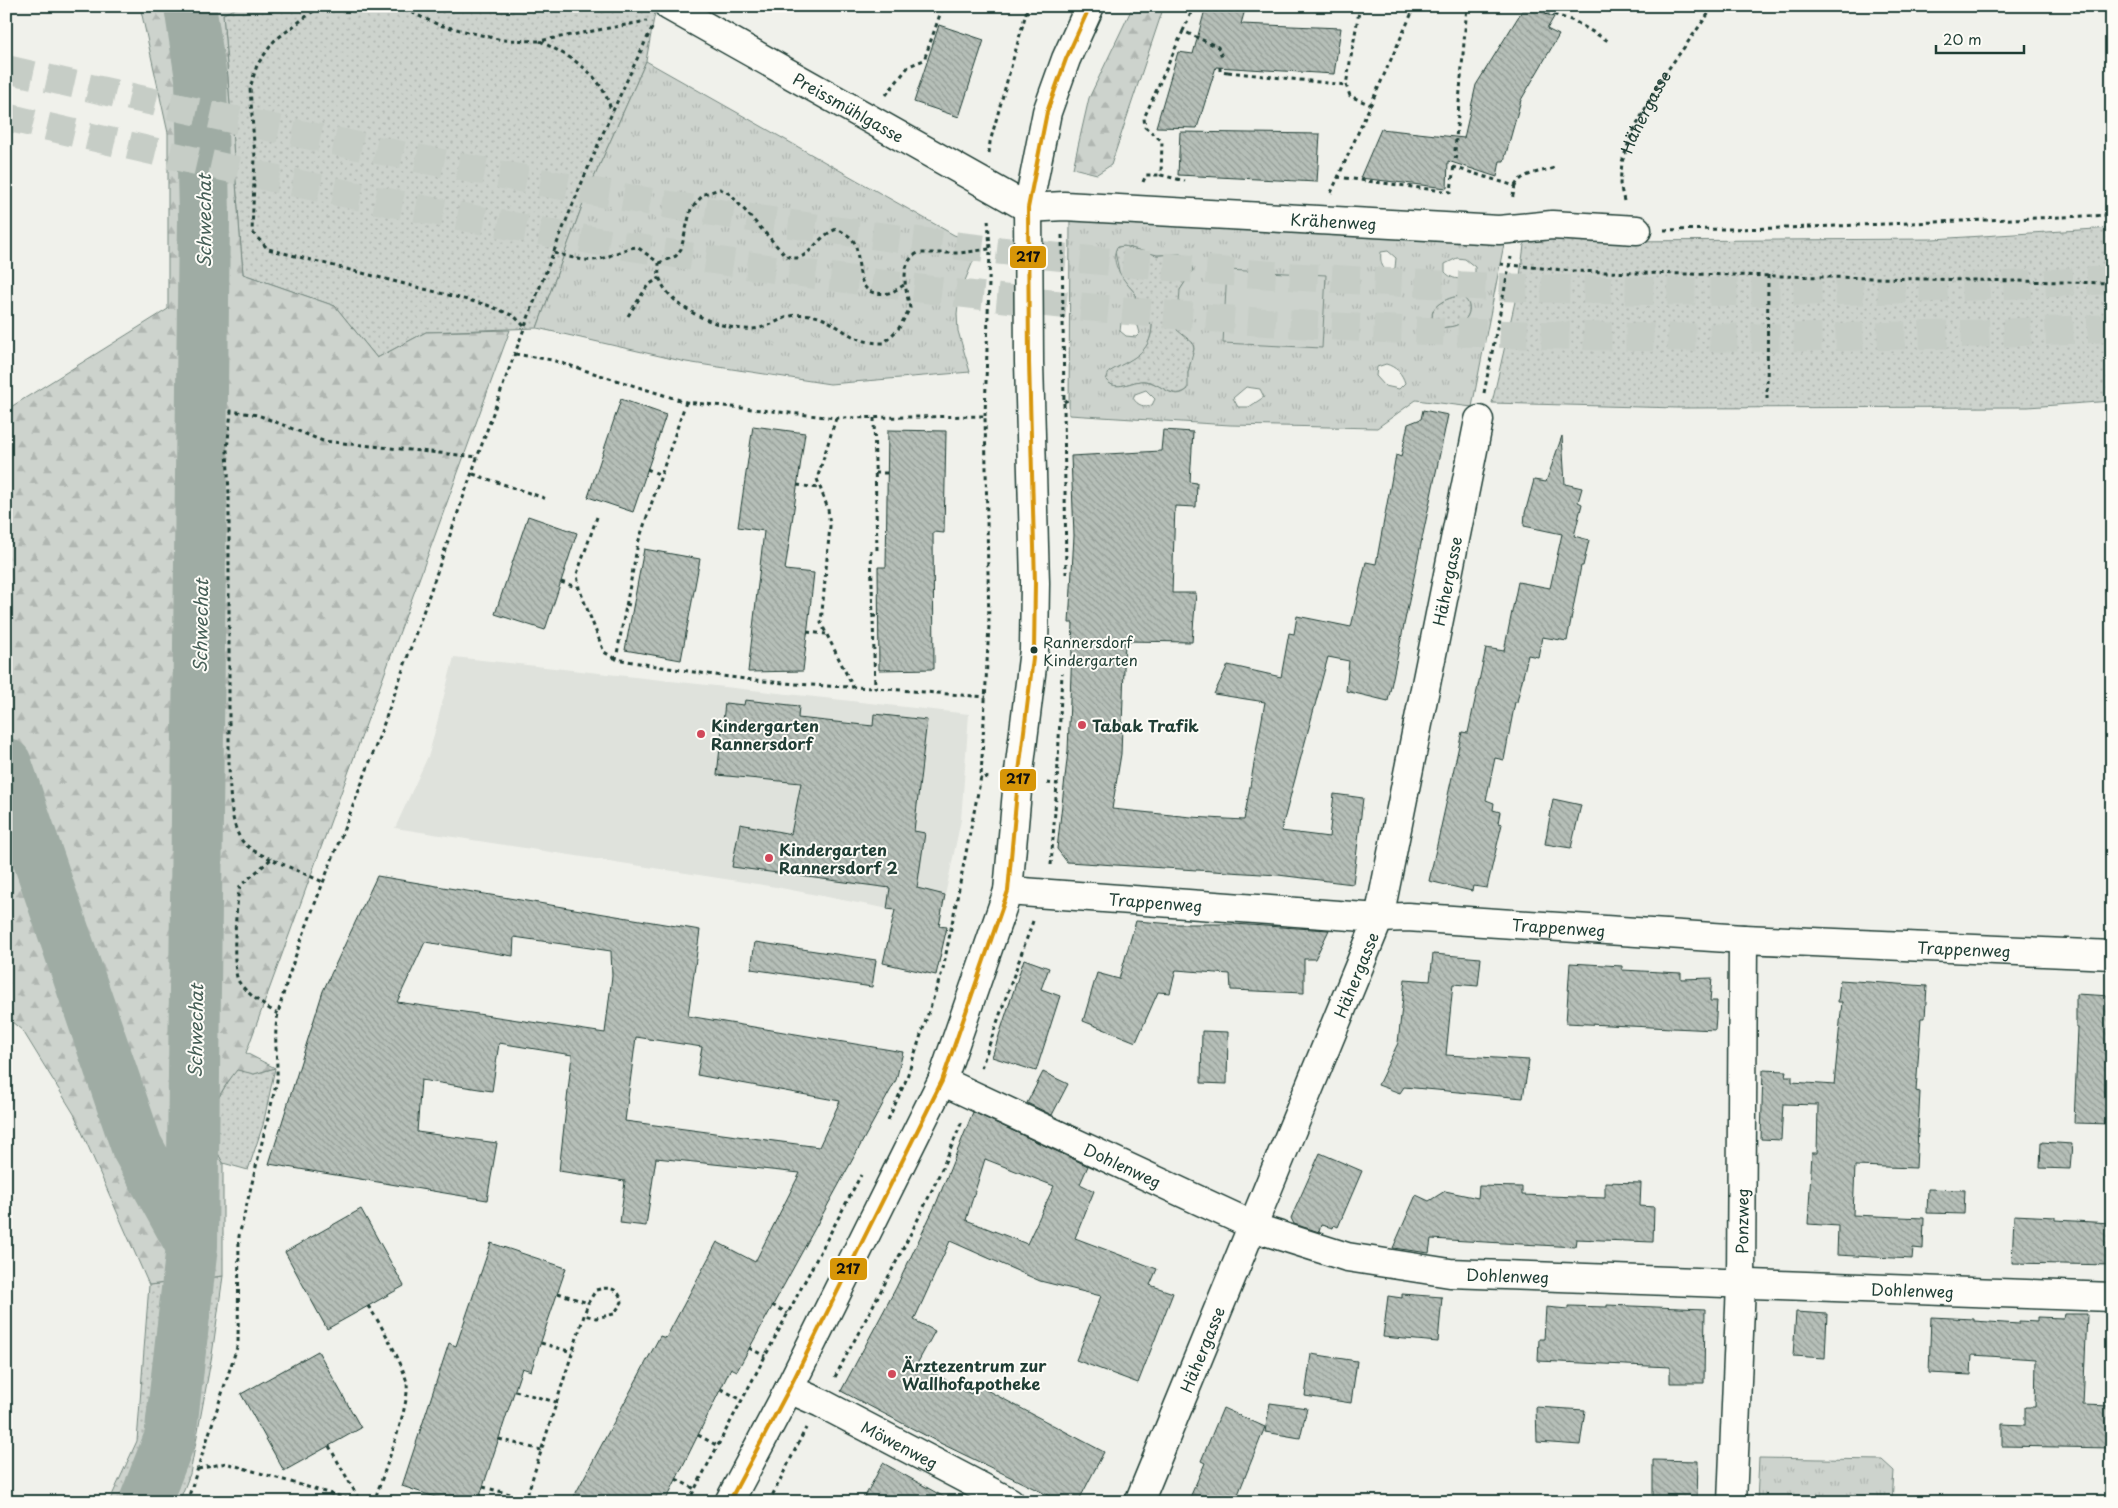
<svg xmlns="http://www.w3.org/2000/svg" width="2118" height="1508" font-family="'Playpen Sans',sans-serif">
	<defs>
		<pattern id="grass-dots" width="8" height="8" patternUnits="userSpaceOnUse" patternTransform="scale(1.25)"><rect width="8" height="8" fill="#cdd3cd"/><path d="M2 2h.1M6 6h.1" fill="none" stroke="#b0b6b1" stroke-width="1.8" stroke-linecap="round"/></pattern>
		<pattern id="forest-firs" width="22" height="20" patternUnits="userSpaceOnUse" patternTransform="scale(1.25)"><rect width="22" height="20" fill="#cdd3cd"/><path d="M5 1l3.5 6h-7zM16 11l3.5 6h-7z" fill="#b0b6b1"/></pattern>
		<pattern id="park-tufts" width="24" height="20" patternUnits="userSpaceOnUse" patternTransform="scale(1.25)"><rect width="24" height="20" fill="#cdd3cd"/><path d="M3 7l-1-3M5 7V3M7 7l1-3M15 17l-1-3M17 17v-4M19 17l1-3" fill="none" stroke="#b0b6b1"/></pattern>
		<pattern id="building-back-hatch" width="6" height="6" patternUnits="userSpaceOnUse" patternTransform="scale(1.25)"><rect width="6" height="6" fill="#b6bfb8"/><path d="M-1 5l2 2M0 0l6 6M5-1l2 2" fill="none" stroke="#939c96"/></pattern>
	</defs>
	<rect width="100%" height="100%" fill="#f0f1eb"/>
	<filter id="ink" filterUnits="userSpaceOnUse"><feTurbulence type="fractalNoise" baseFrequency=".02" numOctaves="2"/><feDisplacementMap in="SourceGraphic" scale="10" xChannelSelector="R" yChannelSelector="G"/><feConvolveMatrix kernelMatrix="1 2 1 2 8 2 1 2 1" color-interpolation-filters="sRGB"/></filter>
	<g filter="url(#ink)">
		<!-- built -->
		<path fill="#dfe2dc" d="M454,657l515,57 -8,106 -21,99 -164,-32 -381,-59 34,-74z"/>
		<!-- grass -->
		<path fill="url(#grass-dots)" stroke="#768880" d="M241,6l415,1 -10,54 -61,137 -48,130 -111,4 -49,26 -42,-52 -92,-32 -20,-260z
			M2112,228v173l-84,6 -351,1 -185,-5 27,-119 5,-39 6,-8 92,4 311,-2z
			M1124,246l33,9 23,-1 9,4 4,12 -13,20 14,59 -6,24 1,15c-16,15 -28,-6 -45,-7 -12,-1 -28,12 -38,-1l2,-8c21,-13 43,-17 44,-47 -11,-11 -17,-17 -17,-32l-15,-17 -5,-24 2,-5z
			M1459,296c16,4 12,24 -2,29 -4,2 -11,2 -16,3 -22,-16 2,-30 18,-32z
			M275,1068l-12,57 -15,45 -25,-7c-22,-37 -10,-61 14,-94l17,5z
			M223,1276l-11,79 -22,119 -11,28h-70l28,-61 12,-156z"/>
		<!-- forest -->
		<path fill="url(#forest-firs)" stroke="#768880" d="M140,6h101l-18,8 20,260 92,32 42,52 49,-26 84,-2 -264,723 29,15 -21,6 -17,-4c-25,31 -35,56 -14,93v113l-74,9 -75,-171 -51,-83 -17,-14v-607l162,-101v-176z
			M1133,6h31l-53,159 -14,9 -24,-6 16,-70z"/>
		<!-- park -->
		<path fill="url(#park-tufts)" stroke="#768880" fill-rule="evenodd" d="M646,61l308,174 17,6 3,18 -15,36 -2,19 1,17 12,41 -140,12 -144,-22 -149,-34 48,-130z
			M1070,219l434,25 -32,163 -56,-7 -39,28 -147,-3 -161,-10zM1124,246l33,9 23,-1 9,4 4,12 -13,20 -3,40 16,13 1,6 -6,24v16c-15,14 -27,-7 -44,-8 -12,-1 -28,12 -38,-1l3,-8c21,-13 42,-17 43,-47 -11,-11 -17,-17 -17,-32 -11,-12 -26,-30 -18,-46zM1388,251l8,7 -1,10 -6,3c-8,-2 -9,-11 -8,-19zM1457,258l8,1 10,8v5c-10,9 -22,9 -30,0v-8zM1459,296c16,5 12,24 -2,29 -4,2 -11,2 -16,3 -22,-16 2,-30 18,-32zM1127,321l11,5 2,7 -4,4 -10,-1 -6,-5 1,-8zM1386,364c10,3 16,9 19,19l-6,6 -14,-3 -9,-10 1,-9zM1246,387l14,2 4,8 -15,10h-11l-5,-9zM1146,390l9,9 -3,6c-8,2 -14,1 -19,-7l2,-4z
			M1759,1458l123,2 12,11 -2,31h-135z"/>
		<!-- garden -->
		<path fill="#cdd3cd" stroke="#768880" d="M1227,270l99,5 -4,73 -99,-5z"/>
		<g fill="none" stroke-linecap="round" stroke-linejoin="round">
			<!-- river -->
			<path stroke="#9faca4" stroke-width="52" d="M6,764l131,383 55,99
				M145,1502l25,-64 22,-192 12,-1029 -3,-139 -11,-72"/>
		</g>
		<!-- building -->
		<path fill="url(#building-back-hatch)" stroke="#1f3d34" fill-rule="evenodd" d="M1206,6h40l-5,18 100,4 -7,46 -118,-7 -19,61 -41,-1 22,-75 15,2z
			M1525,6h23l-3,8 9,3 -7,12 12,6 -38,65 -17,61h-4l-3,16 -49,-16 -1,27 -87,-10 21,-49 83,9 12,-53z
			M939,25l45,15 -25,77 -45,-15z
			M1180,132l140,2 -3,48 -139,-7z
			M621,399l45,16 -33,97 -45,-15z
			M1423,410l25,5 -60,286 -42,-10 3,-30 -21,-4 -47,174 48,6 5,-43 29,4 -10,86 -75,-9 -211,-13 -10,-13 11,-98 5,-128h-4l5,-87 -3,-80 90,-5 2,-21 30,2 -3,50 7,1 -1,24 -21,-1 -3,87h24l-4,49 -67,-1 -4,113 -9,55 79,8 53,3 21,-118 -51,-8 14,-29 53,12 8,-44 5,1 3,-18 54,11 15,-65 10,2 20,-109 5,2 7,-33 13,-5z
			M753,426l52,7 -20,137 29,3 -11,98 -55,1 16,-141 -26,-4z
			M888,430l58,1 -2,102 -11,-1 1,137 -55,1 -1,-103h8z
			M1562,436l3,48 17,4 -4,14 4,2 -8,32 15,4 -6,26h-2l-14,75 -25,-4 -4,20 -10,-2 -11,47h-2l-11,58 -9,-2 -9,42 8,3 -1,7 7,2 -2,11 4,1 -15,64 -14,-2 -1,5 -43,-10 33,-149 6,1 18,-85 18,3 14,-69 32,6 12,-54 -38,-8 1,-13 9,-33 12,2z
			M528,516l49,17 -32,97 -50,-16z
			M644,549l56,10 -19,101 -56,-10z
			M745,700l54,6 -1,12 75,8 1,-12 53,6 -13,111 11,2 -8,55 28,7 -6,31 8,1 -11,48 -53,-12 12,-53 -8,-1 3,-21 -158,-21 8,-43 51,10 10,-51 -84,-8 8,-72 19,2z
			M1553,799l28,6 -10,43 -26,-4z
			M377,876l323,54 -12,86 215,36 -7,28 -159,291 -6,-3 -66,134h-94l89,-166 6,2 51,-96 38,20 45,-89 -144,-15 -10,68 -26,-3 5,-42 -66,-10 13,-116 -73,-12 -7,48 -71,-11 -4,52 80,11 -10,57 -218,-36 54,-173zM514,937l97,14 1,25 -7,57 -208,-31 28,-60 88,14zM636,1037l66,10 -5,28 143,26 -21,46 -194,-26z
			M1136,921l38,3h59l96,6 -14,29h-11v34l-73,-3 -1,-16 -54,-4 -6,23 -12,-1 -22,50 -53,-21 14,-48 22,6z
			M755,942l121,18 -4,27 -121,-18z
			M1433,954l48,4 -3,28 -25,-2 -7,71 83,5 -6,38 -119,-11 -4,6 -22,-8 20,-42 7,-64 25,2z
			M1024,959l25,9 -8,21 19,7 -24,75 -44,-14z
			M1570,963l52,3v4l59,3v6l31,-1 -2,23h7l-2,29 -149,-7z
			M1840,980l87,6 -2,32h-4l-3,44 -2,29 4,1 -4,76 -61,-2 -2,49 71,3 -1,31 -10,-1 -1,11 -75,-4 1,-29 -30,-2 4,-71h5l1,-48 -35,-1 -2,36 -20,-1 2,-69 23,1 -1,5h7v6l42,3 8,-83h-4z
			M2076,994l36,2v128l-38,-1 4,-95h-2z
			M1202,1031l26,1 -1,52 -26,-1z
			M1043,1072l25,12 -16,31 -25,-12z
			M973,1112l115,54 -8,18 14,7 -19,47 82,31 -7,16 23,8 -35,90 -62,-23 25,-64 -61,-15 -90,-40 -36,79 21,11 -18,33 54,30 6,-9 127,67 -26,50h-16l-124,-60 -97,-51 55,-103 40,-84zM985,1159l69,27 -27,58 -61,-24z
			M2041,1142l31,2 -2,25 -30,-1z
			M1320,1153l42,18 -24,56 -4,-2 -1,3 -12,-3 -2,7 -25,-8 -3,-6z
			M1605,1182l36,1 -1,23 14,1 -1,35 -77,-3 -1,8 -144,-8 -2,14 -36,-5 23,-53 13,6 16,-10 33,7 1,-12 43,1v8l83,3z
			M1928,1189l37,1 -1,24 -37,-1z
			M361,1209l43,77 -77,43 -42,-77z
			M2014,1215l41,2v3l57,3v42l-100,-2z
			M491,1243l75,25 -35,103 -9,-3 -44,134h-28l-48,-16 47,-143 7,3z
			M1402,1294l40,3 -4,45 -55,-5 5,-41 14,2z
			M1607,1305l98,4 -1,74h-34v-16l-132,-6 1,-22h5l2,-32 22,2v-3l39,1z
			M1796,1312l31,2 -2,44 -32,-2z
			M2065,1314h22l-4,91 28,1 1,42 -110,-2v-22l23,1v-18h10l1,-48 -64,-4 -1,20 -42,-2 2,-56 43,2v2l45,3v-3l18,1v-5l27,1z
			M318,1351l43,77 -77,43 -43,-77z
			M1311,1354l46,7 -6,42 -46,-7z
			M1270,1403l37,5 -7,30 -35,-6z
			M1536,1407l49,3 -5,35 -43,-3z
			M1223,1408l42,19 -30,75h-47l17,-39 -4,-2z
			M1653,1460l45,1 -1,41h-44z
			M883,1463l70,39h-91z"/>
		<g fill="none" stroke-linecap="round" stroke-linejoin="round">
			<!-- highway-tunnel -->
			<path stroke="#c6cdc6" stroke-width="28" stroke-dasharray="28 14" stroke-linecap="butt" d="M6,69c302,68 605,135 912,172 276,34 554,50 831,51 121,0 242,-6 363,-12
				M6,117c90,21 180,42 271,62 208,45 420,82 631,108 399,51 802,61 1204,41"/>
			<!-- minor casing -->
			<g stroke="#1f3d34" stroke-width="31">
				<g id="minor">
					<path id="s2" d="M669,6l359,202 36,-2 435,24 53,-5 85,5"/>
					<path id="s3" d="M1008,891l371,27 28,-1 336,22 369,16"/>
					<path id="s4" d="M942,1081l323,150 82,26 103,16 662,24"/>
					<path id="s5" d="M789,1389l32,14 189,99"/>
					<path id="s6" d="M1139,1502l240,-584 100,-498"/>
					<path id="s7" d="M1732,1502l9,-218 2,-345"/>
				</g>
			</g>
			<!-- major casing -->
			<g stroke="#1f3d34" stroke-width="31">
				<path id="major" d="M729,1502l60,-113 153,-308 66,-190 10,-111 16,-130 1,-67 -6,-221 -1,-154 19,-96 19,-53 24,-53"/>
			</g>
			<!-- path -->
			<g stroke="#1f3d34" stroke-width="3" stroke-dasharray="4 4" stroke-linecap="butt">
				<path d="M320,6l-46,35 -17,24 -7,23 5,69 -3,75 16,17 219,56 27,11 11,11"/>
				<path d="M397,6l42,19 63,15 37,1 108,-20"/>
				<path d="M1194,6l-11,25 35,16 4,10"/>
				<path d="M1360,6l-14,79 4,11 21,9"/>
				<path d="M1546,12l28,9 36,21"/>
				<path d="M1183,31l-39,87 1,9 17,14 -1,34 24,6"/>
				<path d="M540,41c32,17 61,31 71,69"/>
				<path d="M1220,67v4l8,1v-4"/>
				<path d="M1228,72l118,13"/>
				<path d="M886,95l23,-29 15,-6 19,-54"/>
				<path d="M1455,151l12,-145"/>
				<path d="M989,153l1,-11 38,-136"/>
				<path d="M1454,157l6,1"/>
				<path d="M1453,167l62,19 -3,14"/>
				<path d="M1337,177l114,15 3,-28"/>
				<path d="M1143,182l3,-7h15"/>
				<path d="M1515,186c6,-13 27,-14 39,-18"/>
				<path d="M1331,193l84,-187"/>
				<path id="s1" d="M1624,201l-4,-17 2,-22 9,-26 28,-54 55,-76"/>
				<path d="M1664,230l121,-2 327,-13"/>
				<path d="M1062,235l4,339"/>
				<path d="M554,253c14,3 31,10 46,6 13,-3 23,-11 37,-12l22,16c0,5 -1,11 1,16 10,30 63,52 92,50 22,-1 33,-18 58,-14 30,5 37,29 74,28l15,-15 11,-20c-4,-17 -12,-45 8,-55h41l31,-4"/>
				<path d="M659,263l17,-7 5,-7 10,-40 13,-15 16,-5 10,5 55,61c23,13 29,-19 52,-26 7,4 15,7 18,15 6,14 0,47 21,49 13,2 17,-1 28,-8"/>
				<path d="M1500,264l73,7 66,2 473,10"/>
				<path d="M628,316l20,-31 12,-7"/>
				<path d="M515,354l37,6 134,42 150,16 149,-2 4,209 -8,152"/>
				<path d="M1484,393l27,-136"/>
				<path d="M1767,399l1,-124"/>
				<path d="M686,402l-48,141 -22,116c78,14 157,26 237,28"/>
				<path d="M1064,402l6,-3"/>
				<path d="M985,416l5,-167 -2,-30"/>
				<path d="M836,418l-19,61 11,30 2,17 -9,97 32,64 22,1"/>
				<path d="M874,418l3,132"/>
				<path d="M647,469l14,6"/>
				<path d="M875,473h13"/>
				<path d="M473,474l74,25"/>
				<path d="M797,485l21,3"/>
				<path d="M597,517l-20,57 2,14 25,64 12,7"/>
				<path d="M871,550l4,138 111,9"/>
				<path d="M561,582l18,6"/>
				<path d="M626,604l8,2"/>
				<path d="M872,616h6"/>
				<path d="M807,632l19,2"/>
				<path d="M1047,783l10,1 5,-111"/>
				<path d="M271,859c-9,-4 -19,-8 -27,-16 -15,-15 -14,-58 -15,-79v-270l-2,-44 4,-39 27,4 65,26 155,16"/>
				<path d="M1051,865l6,-81"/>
				<path d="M278,1014c-11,-6 -32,-21 -39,-32 -8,-11 -3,-82 1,-96l31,-27 52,23"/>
				<path d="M981,1068l52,-147"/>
				<path d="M888,1120l18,-40 37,-111 38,-192 10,1"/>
				<path d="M558,1293l30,10"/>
				<path d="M772,1305l16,8"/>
				<path d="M368,1306c12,16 36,59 39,78 3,22 -25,93 -33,118"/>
				<path d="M541,1343l31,9"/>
				<path d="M749,1348l16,8"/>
				<path d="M835,1377c44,-84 92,-167 127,-256"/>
				<path d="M721,1389l21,11"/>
				<path d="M515,1391l41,11"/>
				<path d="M698,1435l20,11"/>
				<path d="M499,1439l42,11"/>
				<path d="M329,1446l31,55"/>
				<path d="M198,1469l28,-6 133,39"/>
				<path d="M676,1479l19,10"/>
				<path d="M483,1487l43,11"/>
				<path d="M187,1502l51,-158 1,-108 38,-155c1,-23 -4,-45 1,-67 9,-38 24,-76 38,-113 24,-63 50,-126 72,-189 82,-230 156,-465 264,-684"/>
				<path d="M525,1502l63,-199 8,-13c13,-4 23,-2 26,12l-8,12 -18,4 -12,-3"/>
				<path d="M688,1502l173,-327"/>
				<path d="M769,1502l37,-74"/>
			</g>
			<!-- minor -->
			<use href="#minor" stroke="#fdfcf7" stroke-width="28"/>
			<!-- major -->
			<use href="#major" stroke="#fdfcf7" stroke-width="28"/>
			<!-- bus-1 casing -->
			<g stroke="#fdfcf7" stroke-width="8">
				<path id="bus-1" d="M729,1502l60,-113 153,-308 66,-190 10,-111 16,-130 1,-67 -6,-221 -1,-154 19,-96 19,-53 24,-53"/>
			</g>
			<!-- bus-1 -->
			<use href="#bus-1" stroke="#d79608" stroke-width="4"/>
		</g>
	</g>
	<!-- markers -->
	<circle fill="#1f3d34" stroke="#fdfcf7" stroke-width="2" cx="1034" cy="650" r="4.5"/>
	<g fill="#d1495b" stroke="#fdfcf7" stroke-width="2">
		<circle cx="1082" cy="725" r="5"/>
		<circle cx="701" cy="734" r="5"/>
		<circle cx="769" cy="858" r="5"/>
		<circle cx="892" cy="1374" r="5"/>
	</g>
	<g text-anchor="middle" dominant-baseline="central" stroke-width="4" stroke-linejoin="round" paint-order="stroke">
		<!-- bus labels -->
		<g font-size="15" fill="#1f3d34" stroke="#fdfcf7" text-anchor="start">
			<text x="1043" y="641">Rannersdorf<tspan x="1043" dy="18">Kindergarten</tspan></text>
		</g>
		<!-- street labels -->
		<g font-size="16" fill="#1f3d34" stroke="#fdfcf7">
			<text stroke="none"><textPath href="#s2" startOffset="206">Preissmühlgasse</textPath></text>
			<text stroke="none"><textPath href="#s1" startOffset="95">Hähergasse</textPath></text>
			<text stroke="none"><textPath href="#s2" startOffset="718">Krähenweg</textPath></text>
			<text stroke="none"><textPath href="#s6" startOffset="975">Hähergasse</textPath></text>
			<text stroke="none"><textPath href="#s3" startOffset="148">Trappenweg</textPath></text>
			<text stroke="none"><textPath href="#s3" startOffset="552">Trappenweg</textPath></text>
			<text stroke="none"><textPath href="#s3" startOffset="958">Trappenweg</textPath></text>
			<text stroke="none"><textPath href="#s6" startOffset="570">Hähergasse</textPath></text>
			<text stroke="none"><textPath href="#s4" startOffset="199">Dohlenweg</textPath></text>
			<text stroke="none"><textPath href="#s7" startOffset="281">Ponzweg</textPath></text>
			<text stroke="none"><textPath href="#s4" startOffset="604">Dohlenweg</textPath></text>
			<text stroke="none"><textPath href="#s4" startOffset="1009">Dohlenweg</textPath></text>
			<text stroke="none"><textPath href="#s6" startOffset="165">Hähergasse</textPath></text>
			<text stroke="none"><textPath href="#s5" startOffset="124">Möwenweg</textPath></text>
		</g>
		<!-- poi labels -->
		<g font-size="16" font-weight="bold" fill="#1f3d34" stroke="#fdfcf7" text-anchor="start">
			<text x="711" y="725">Kindergarten<tspan x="711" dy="18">Rannersdorf</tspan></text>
			<text x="1092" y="725">Tabak Trafik</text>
			<text x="779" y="849">Kindergarten<tspan x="779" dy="18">Rannersdorf 2</tspan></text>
			<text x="902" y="1365">Ärztezentrum zur<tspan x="902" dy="18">Wallhofapotheke</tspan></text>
		</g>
		<!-- water labels -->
		<g font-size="18" font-style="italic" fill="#455e56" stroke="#fdfcf7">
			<text transform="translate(203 221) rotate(-90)">Schwechat</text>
			<text transform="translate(200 626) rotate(-89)">Schwechat</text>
			<text transform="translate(195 1031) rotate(-89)">Schwechat</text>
		</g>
	</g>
	<g stroke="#fdfcf7" stroke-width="2">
		<rect x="1009" y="245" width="38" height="24" rx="5" fill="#d79608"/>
		<rect x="999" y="768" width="38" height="24" rx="5" fill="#d79608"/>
		<rect x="829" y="1257" width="39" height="24" rx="5" fill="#d79608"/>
	</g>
	<g font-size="14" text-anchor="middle" font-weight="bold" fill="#111">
		<text x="1028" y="262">217</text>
		<text x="1018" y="784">217</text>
		<text x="848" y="1274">217</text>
	</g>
	<!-- margin -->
	<rect width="2118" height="1508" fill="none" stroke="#fdfcf7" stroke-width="25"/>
	<rect x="12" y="12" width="2093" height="1483" fill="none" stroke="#1f3d34" stroke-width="2" filter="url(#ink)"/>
	<!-- scale -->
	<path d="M1936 45v8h88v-8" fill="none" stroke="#1f3d34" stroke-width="2.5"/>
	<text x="1943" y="45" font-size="15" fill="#1f3d34" stroke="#fdfcf7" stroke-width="4" paint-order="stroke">20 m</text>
</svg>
